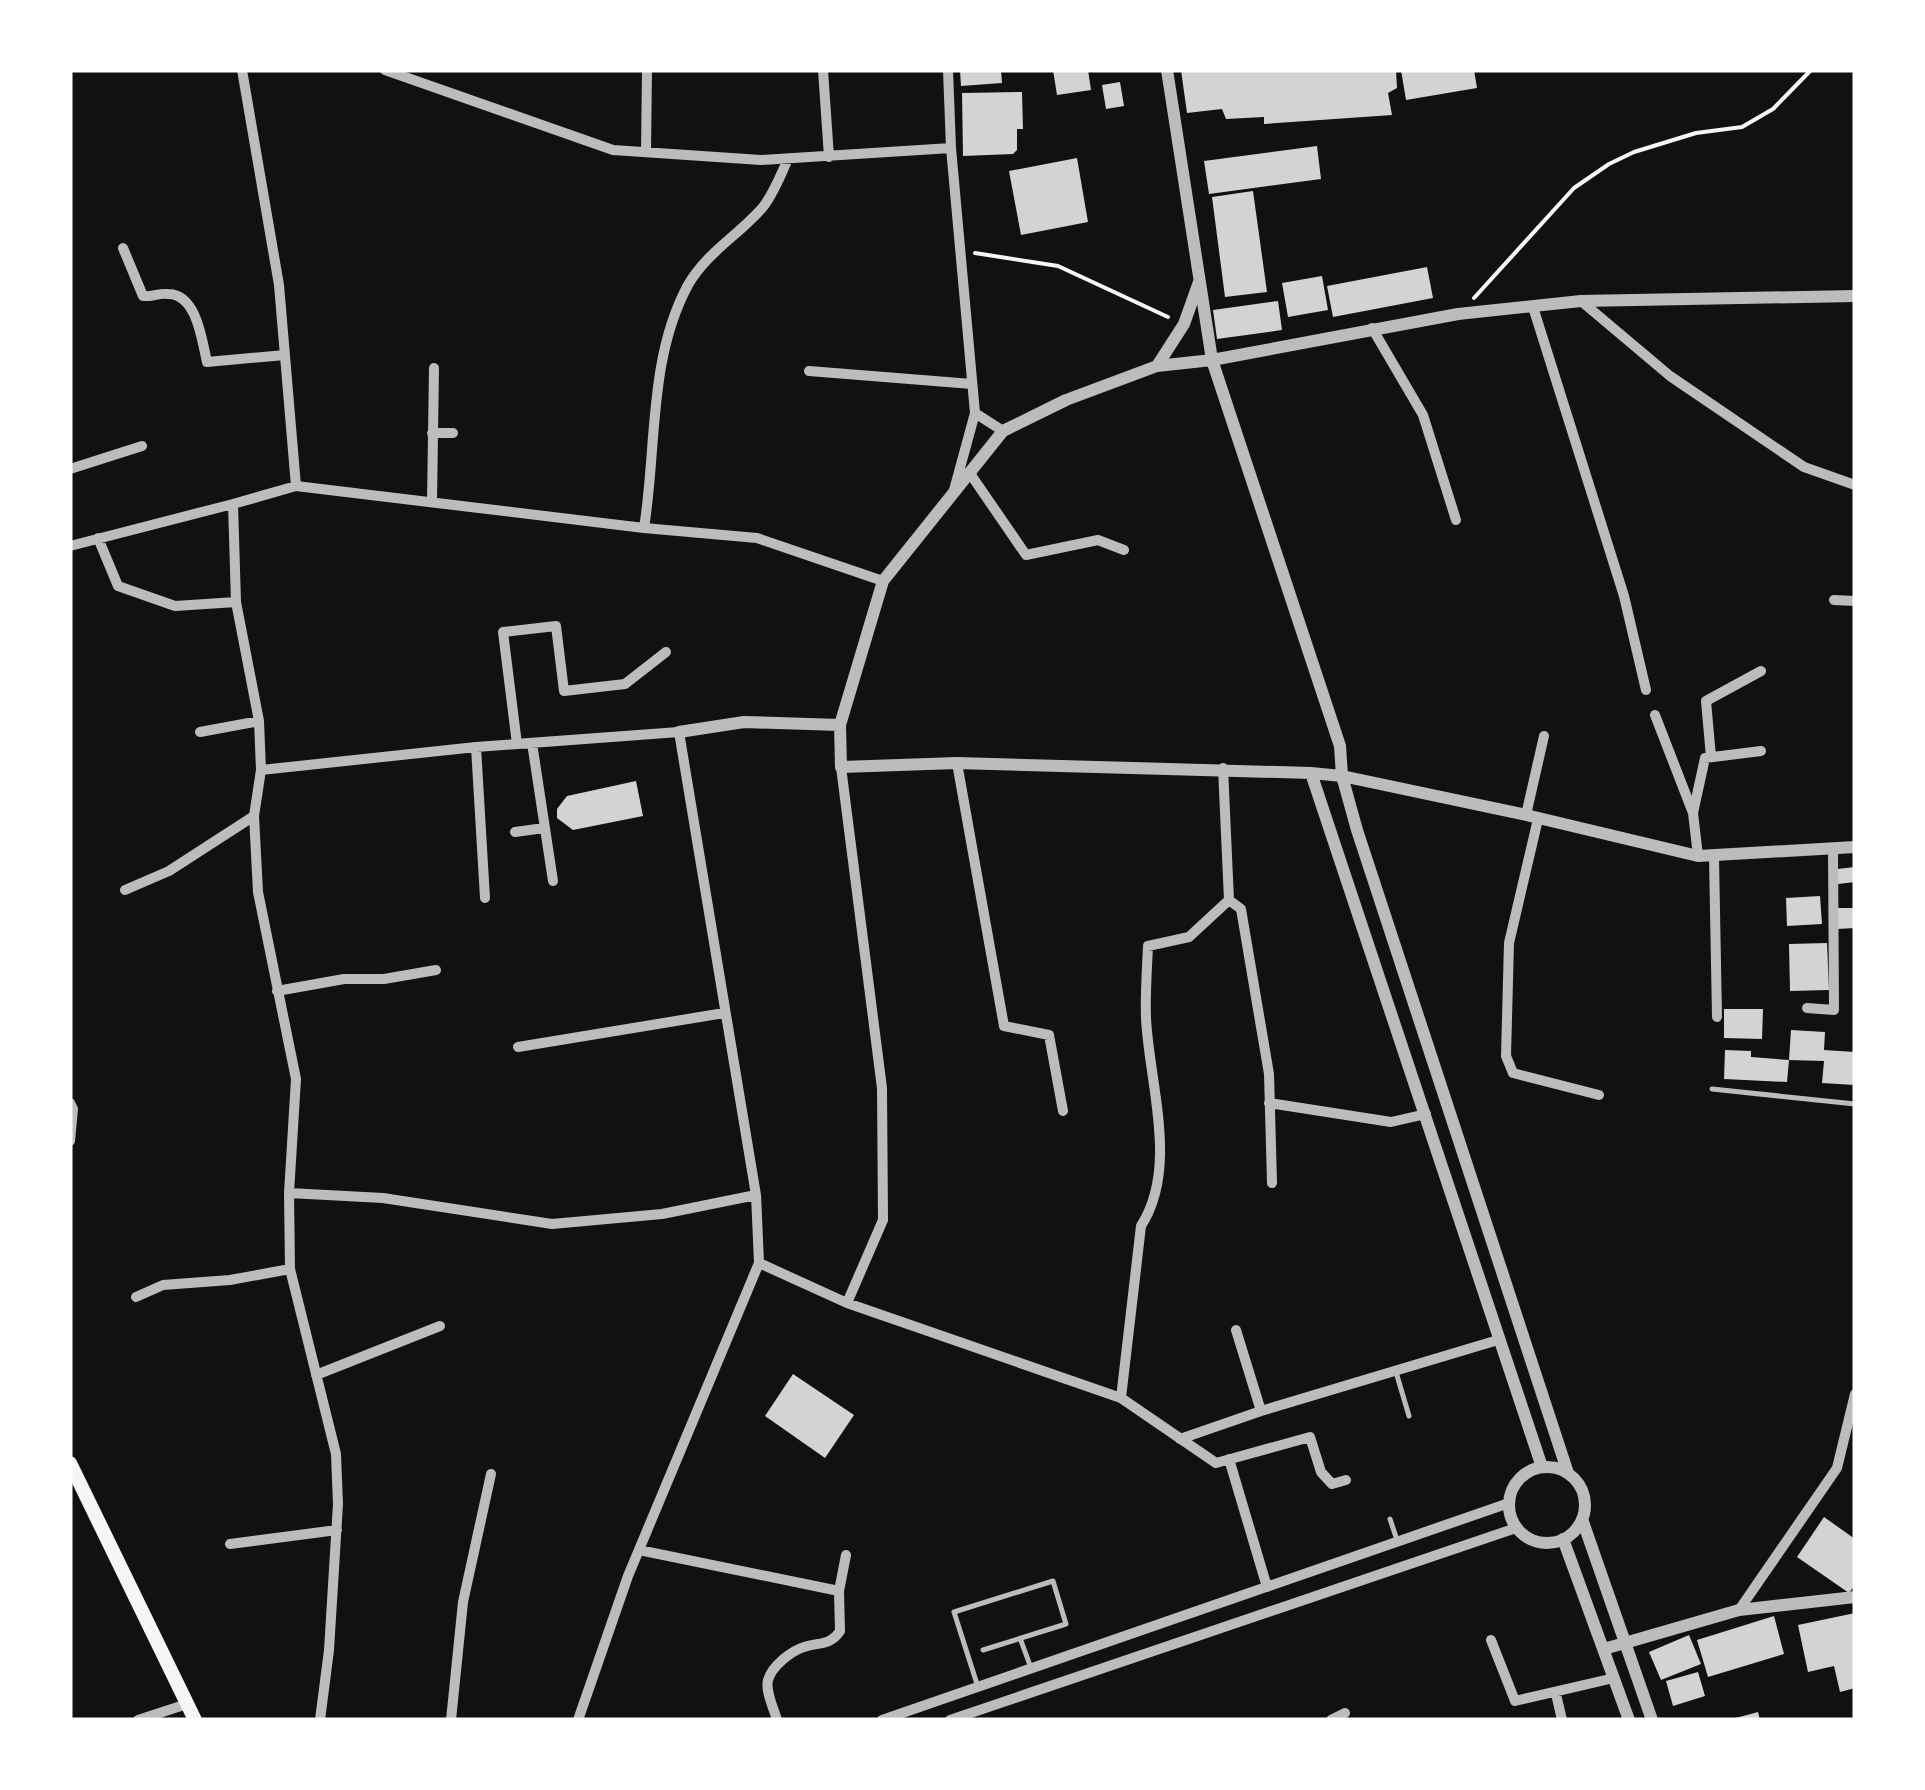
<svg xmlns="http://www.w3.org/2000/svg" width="1925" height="1790" font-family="Ubuntu,sans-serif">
	<rect width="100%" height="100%" fill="#111"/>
	<!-- building -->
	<path fill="#d3d3d3" d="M960,70h41l1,13 -41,3z
		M1053,70h35l3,20 -34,5z
		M1181,70h215l1,18 -9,5 4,22 -128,9v-7l-38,2 -4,-10 -35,4z
		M1401,70h73l3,18 -71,12z
		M1120,82l4,24 -18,3 -4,-24z
		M1022,92l1,37h-6v21l-4,4 -50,2 -1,-63z
		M1317,146l4,33 -112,15 -5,-33z
		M1077,158l11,64 -67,13 -12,-64z
		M1253,191l14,101 -42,5 -13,-100z
		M1427,267l6,31 -100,19 -6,-31z
		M1322,276l6,34 -40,7 -6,-34z
		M1278,301l4,29 -65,9 -4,-29z
		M636,781l7,35 -70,14 -16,-12v-9l10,-13z
		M1855,867v15l-17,2 -1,-15z
		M1820,896l2,28 -35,2 -1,-28z
		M1837,908h18v20l-18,1z
		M1827,943l2,47 -39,1 -1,-47z
		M1724,1009h39l-1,30 -38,-1z
		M1791,1030l34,2 -1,18 31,2v33l-33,-2 2,-22 -35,-1 -2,22 -63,-3 1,-29 26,1v6l38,3z
		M793,1374l61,41 -29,43 -60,-42z
		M1824,1517l31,22v46l-6,8 -52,-36z
		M1855,1613v75l-15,4 -6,-26 -26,6 -10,-47z
		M1774,1616l10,38 -76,23 -11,-37z
		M1689,1635l12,29 -40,16 -12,-28z
		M1698,1672l7,24 -32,10 -7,-25z
		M1758,1712l2,8h-28v-1z"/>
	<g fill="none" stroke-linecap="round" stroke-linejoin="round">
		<!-- path -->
		<path stroke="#f5f5f5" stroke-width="4" d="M975,253l83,13 110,51
			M1474,298l100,-110 35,-24 25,-12 62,-19 46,-6 31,-18 38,-39"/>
		<!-- service -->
		<path stroke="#bcbcbc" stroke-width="5" d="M1712,1089l143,15
			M1396,1372l13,44
			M1390,1519l7,21
			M1020,1638l11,30
			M977,1684l-23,-72 99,-31 13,43 -83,26"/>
		<!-- minor -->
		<path stroke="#bcbcbc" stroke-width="10" d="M242,70l37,215 17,201 -63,18 3,98 23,119 2,49 -7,46 4,76 38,187 -7,114 1,76 46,185 2,50 -9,146 -9,70
			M385,70l228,80 148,10 190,-12
			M823,70l6,87
			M948,70l3,78 24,265 -21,77
			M646,152l1,-82
			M123,248l20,48c9,1 15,-3 25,-2 29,0 34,47 39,68l78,-7
			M1581,301l89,75 134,91 51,18
			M1533,307l91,289 22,94
			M1372,328l51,87 33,105
			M809,371l163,13
			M975,413l28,18
			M432,433h21
			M70,469l72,-23
			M969,472l57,83 72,-15 26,10
			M296,486l348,42 113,10 126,43
			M432,502l2,-134
			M644,528c13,-80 4,-169 44,-243 19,-33 51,-50 75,-78 11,-14 18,-33 25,-48
			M98,538l20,48 57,20 61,-4
			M70,546l163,-42
			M1834,600l21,1
			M1655,715l38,98 5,43
			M200,732l59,-11
			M532,743l21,138
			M517,744l-14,-112 53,-6 8,65 61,-7 41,-32
			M476,747l9,151
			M1711,757l-5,-56 55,-30
			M957,763l47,263 45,9 14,76
			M841,767l41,321 1,132 -36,83
			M261,770l215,-23 203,-15 77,463 3,68 -131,313 -50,144
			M1693,813l12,-55 56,-7
			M1526,815l18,-79
			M1538,819l-29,124 -3,113 7,17 86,22
			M515,832l29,-4
			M1714,857l3,160
			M125,890l44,-19 85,-55
			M1229,900l12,9 28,165 3,109
			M277,991l67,-12h40l52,-9
			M1807,1008l27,2 -1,-162
			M518,1047l206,-34
			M70,1103l3,6 -3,32
			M1269,1103l122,19 35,-8
			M289,1193l94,5 169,26 110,-10 94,-19
			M759,1263l88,40 274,95 95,65 94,-26 11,35 11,12 14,-4
			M136,1297l27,-12 67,-5 60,-11
			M1236,1330l25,81
			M316,1375l124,-49
			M1121,1398l20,-172c38,-59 8,-143 5,-208 -1,-24 1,-48 2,-72l41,-9 40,-37 -6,-132
			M1180,1439l81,-28 237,-71
			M1229,1459l38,128
			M230,1544l107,-14
			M639,1550l200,41
			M1739,1610l98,-142 18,-74
			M1491,1640l24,61 99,-23
			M1556,1694l6,26
			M138,1720l49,-16
			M451,1720l12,-118 28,-128
			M777,1720c-3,-11 -12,-29 -9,-40 4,-14 23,-29 36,-33 15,-5 26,-1 36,-16l-1,-40 7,-36
			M882,1720l627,-217
			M950,1720l566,-192
			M1331,1720l14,-7"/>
		<!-- tertiary -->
		<path stroke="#bcbcbc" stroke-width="12" d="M1167,70l45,290 128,386 2,30 15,54 211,643
			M1855,296l-274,5 -123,13 -246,46 -55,6 -91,34 -63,31 -120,150 -43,144 1,42 116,-4 354,10 31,3 184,39 172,41 157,-9
			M1157,366l27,-42 15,-42
			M679,732l65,-10 96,3
			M1311,773l231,694
			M1509 1505a38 38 0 1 1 76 0a38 38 0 1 1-76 0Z
			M1582,1519l70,201
			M1563,1539l66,181
			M1604,1649l135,-39 116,-13"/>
		<!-- secondary -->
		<path stroke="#f5f5f5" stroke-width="14" d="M70,1463l125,257"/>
	</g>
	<!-- border -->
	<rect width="1925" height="1790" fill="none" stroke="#ffffff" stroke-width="145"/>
</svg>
